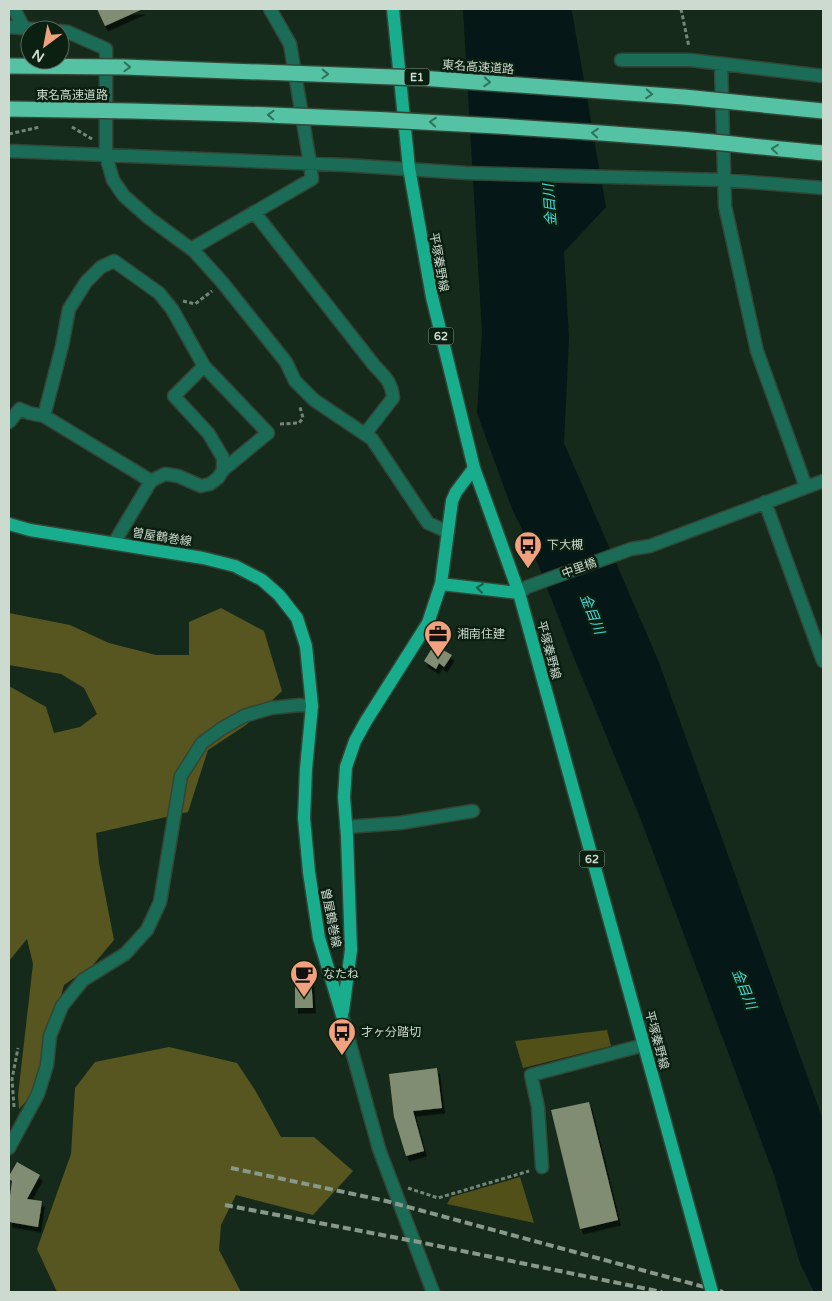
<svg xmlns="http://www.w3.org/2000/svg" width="832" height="1301" font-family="'Varela Round','Noto Sans JP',sans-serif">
	<defs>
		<filter id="shadow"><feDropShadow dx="3" dy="5.5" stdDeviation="0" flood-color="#0009"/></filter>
	</defs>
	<rect width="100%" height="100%" fill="#152a1a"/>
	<!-- green -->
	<path fill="#515019" d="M607,1030l4,16 -88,22 -8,-27z
		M520,1177l14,46 -87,-19 4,-7z"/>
	<!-- forest -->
	<path fill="#575620" d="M221,608l43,23 18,60 -36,34 -38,25 -20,62 -92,21 3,30 15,77 -21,25 -29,20 -29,107 -16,17 -1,-14 15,-131 -6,-25 -18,22v-275l37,21 8,26 26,-6 17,-13 -13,-26 -23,-14 -52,-9v-52l61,12 39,18 47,12h33v-33z
		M169,1047l68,16 18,27 26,47h33l39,34 -40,44 -77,-20 -15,30 -2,25 22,42h-184l-20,-43 34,-95 4,-66 20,-26z"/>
	<!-- water -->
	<path fill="#051717" d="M463,9h108l1,3 34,195 -42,45 5,86 -5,105 94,217 165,460v172h-9l-14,-29 -26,-88 -133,-355 -66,-160 -43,-111 -20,-40 -35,-96 5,-81z"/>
	<!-- building -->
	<path fill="#808d73" filter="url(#shadow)" d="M97,9h46l-38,17z
		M434,645l18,10 -8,12 -5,-4 -3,6 -12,-8z
		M295,976h16l2,32h-18z
		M437,1068l5,40 -29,3 11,40 -18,5 -12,-39 -5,-43z
		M589,1102l29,118 -38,9 -29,-119z
		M17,1162l23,13 -13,24 15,2 -4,26 -29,-5v-19l3,-22 -3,-2v-3z"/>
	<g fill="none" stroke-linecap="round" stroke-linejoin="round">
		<!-- minor casing -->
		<g stroke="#324637" stroke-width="15">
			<path id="minor" d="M14,9l10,19
				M9,27l37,3
				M60,31l8,1 38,17v107l7,24 11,16 25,22 45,33 28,31 64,80 9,19 19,19 58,39 56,84 20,9
				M621,60h69l133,16
				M721,64l4,142 32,145 49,136
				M9,151l336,14 121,8 258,7 99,8
				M254,212l120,153c10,11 18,17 19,33l-28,36
				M191,249l121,-70 -2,-16 -20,-119 -20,-35
				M204,366l-30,30 35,38 14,24v12
				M44,416l18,-70 7,-37 17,-27 15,-15 13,-6 45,32 13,16 32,57 64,67 -45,37 -5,8 -8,6 -9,2 -23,-10 -13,-2 -14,7 -37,62
				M9,422l11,-13 9,4 15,3 107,65
				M765,502l58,159
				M519,593l8,-6 104,-38 19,-3 173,-65
				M346,827l54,-4 73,-12
				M342,1015l37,134 54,143
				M9,1148l29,-54 9,-29 3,-29 12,-30 21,-26 42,-26 22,-24 13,-28 21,-126 21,-33 19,-14 23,-13 27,-8 29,-3 12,1
				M542,1167l-4,-60 -7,-32 113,-30"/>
		</g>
		<!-- major casing -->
		<g stroke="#324637" stroke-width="15">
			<path id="major" d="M393,9l16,159 23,129 42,171 45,125 165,597
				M9,524l21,6 173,28 32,8 27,14 17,15 18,23 9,28 6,60 -6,63 -2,49 5,54 10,66 23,77
				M441,584l78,9
				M343,1011l8,-61 -4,-114 -3,-39 2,-30 9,-26 11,-20 62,-98 13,-39 11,-83 4,-9 18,-24"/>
		</g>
		<!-- path -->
		<path stroke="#758678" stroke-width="3" stroke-dasharray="4 2.5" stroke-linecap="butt" d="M681,9l8,38
			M72,127l20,12
			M9,134l31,-7
			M183,301l12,3 17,-13
			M280,424l19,-1 4,-5 -3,-11
			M14,1107l-2,-28 6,-31
			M408,1188l30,10 91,-27"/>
		<!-- minor -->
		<use href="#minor" stroke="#1a6c57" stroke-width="12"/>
		<!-- major -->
		<use href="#major" stroke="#18ad8c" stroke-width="12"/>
		<!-- rail -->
		<path stroke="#88988b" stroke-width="4" stroke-dasharray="8 4" stroke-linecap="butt" d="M231,1168l155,33 337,91
			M225,1205l189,36 248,51"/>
		<!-- major-bridge casing -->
		<g stroke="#324637" stroke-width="15" stroke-linecap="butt">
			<path id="major-bridge" d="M684,1190l28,102"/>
		</g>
		<!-- highway-bridge casing -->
		<g stroke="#324637" stroke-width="18" stroke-linecap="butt">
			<path id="highway-bridge" d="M9,66l115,1 296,11 264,19 139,14
				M9,109c224,2 448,12 671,30 48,4 96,10 143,14"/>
		</g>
		<!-- major-bridge -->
		<use href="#major-bridge" stroke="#18ad8c" stroke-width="12"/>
		<!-- highway-bridge -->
		<use href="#highway-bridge" stroke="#54c2a3" stroke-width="15"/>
	</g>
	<!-- one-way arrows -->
	<defs><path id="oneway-chevron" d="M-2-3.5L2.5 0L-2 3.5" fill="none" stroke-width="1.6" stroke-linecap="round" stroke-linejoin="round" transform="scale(1.25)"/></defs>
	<g stroke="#30715a">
		<use href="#oneway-chevron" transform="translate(127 67) rotate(2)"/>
		<use href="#oneway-chevron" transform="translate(325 74) rotate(2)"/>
		<use href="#oneway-chevron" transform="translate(487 82) rotate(4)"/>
		<use href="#oneway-chevron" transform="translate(649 94) rotate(4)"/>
		<use href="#oneway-chevron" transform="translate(271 115) rotate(-178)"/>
		<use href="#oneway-chevron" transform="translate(433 122) rotate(-176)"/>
		<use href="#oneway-chevron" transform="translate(595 133) rotate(-176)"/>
		<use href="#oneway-chevron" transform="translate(775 149) rotate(-174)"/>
	</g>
	<use stroke="#115f48" href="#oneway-chevron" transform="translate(480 588) rotate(-173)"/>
	<!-- icons -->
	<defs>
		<g id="bus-pin" transform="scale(1.4375)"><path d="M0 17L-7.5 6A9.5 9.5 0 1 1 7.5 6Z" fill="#f2a17e" stroke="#0b2011"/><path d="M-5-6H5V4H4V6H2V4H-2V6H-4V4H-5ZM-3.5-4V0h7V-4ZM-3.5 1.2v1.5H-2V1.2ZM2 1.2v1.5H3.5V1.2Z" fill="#111"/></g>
		<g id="office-pin" transform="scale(1.4375)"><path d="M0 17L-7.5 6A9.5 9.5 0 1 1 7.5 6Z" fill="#f2a17e" stroke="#0b2011"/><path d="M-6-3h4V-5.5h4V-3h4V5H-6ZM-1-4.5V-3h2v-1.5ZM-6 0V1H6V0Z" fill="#111"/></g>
		<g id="cafe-pin" transform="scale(1.4375)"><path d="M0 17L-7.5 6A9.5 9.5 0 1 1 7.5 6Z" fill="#f2a17e" stroke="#0b2011"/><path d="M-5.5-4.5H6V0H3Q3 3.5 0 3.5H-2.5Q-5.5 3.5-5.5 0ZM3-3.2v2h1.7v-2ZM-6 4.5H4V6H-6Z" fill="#111"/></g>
	</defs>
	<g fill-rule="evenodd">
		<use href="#bus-pin" x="528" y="545"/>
		<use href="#office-pin" x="438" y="634"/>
		<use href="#cafe-pin" x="304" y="974"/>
		<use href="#bus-pin" x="342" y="1032"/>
	</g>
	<g text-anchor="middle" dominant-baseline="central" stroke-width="5" stroke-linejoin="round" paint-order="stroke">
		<!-- shield labels -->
		<g fill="#0b2011" stroke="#93a296" stroke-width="1">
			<rect x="404.5" y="68.5" width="25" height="17" rx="4"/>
			<rect x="428.5" y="327.5" width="25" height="17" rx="4"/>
			<rect x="579.5" y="850.5" width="25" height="17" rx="4"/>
		</g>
		<g font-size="11" font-weight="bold" fill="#cddacf">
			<text x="417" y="77">E1</text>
			<text x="441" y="336">62</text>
			<text x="592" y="859">62</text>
		</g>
		<!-- street labels -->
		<g font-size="12" fill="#cddacf" stroke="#0b2011">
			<text transform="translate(478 67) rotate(4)">東名高速道路</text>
			<text x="72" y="95">東名高速道路</text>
			<text transform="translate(439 262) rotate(80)">平塚秦野線</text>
			<text transform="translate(162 537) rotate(9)">曽屋鶴巻線</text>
			<text transform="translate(579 568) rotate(-20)">中里橋</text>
			<text transform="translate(549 650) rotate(75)">平塚秦野線</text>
			<text transform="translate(331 918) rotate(79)">曽屋鶴巻線</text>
			<text transform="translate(657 1040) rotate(75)">平塚秦野線</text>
		</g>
		<!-- poi labels -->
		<g font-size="12" fill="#cddacf" stroke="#0b2011" text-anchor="start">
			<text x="547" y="545">下大槻</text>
			<text x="457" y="634">湘南住建</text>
			<text x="323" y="974">なたね</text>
			<text x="361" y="1032">才ヶ分踏切</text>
		</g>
		<!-- water labels -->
		<g font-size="14" font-style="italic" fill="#41d9d6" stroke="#0b2011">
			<text transform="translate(550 205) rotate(-94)">金目川</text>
			<text transform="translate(592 614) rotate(68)">金目川</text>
			<text transform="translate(744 989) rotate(68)">金目川</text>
		</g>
	</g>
	<!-- border -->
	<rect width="832" height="1301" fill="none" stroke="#cddacf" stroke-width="20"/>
	<!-- north arrow -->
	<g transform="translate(45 45) rotate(212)"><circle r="24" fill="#0b2011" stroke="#596a5d"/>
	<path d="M0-4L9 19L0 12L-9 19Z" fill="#f2a17e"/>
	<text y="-8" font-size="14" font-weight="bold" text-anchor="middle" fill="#cddacf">N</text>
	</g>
</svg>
